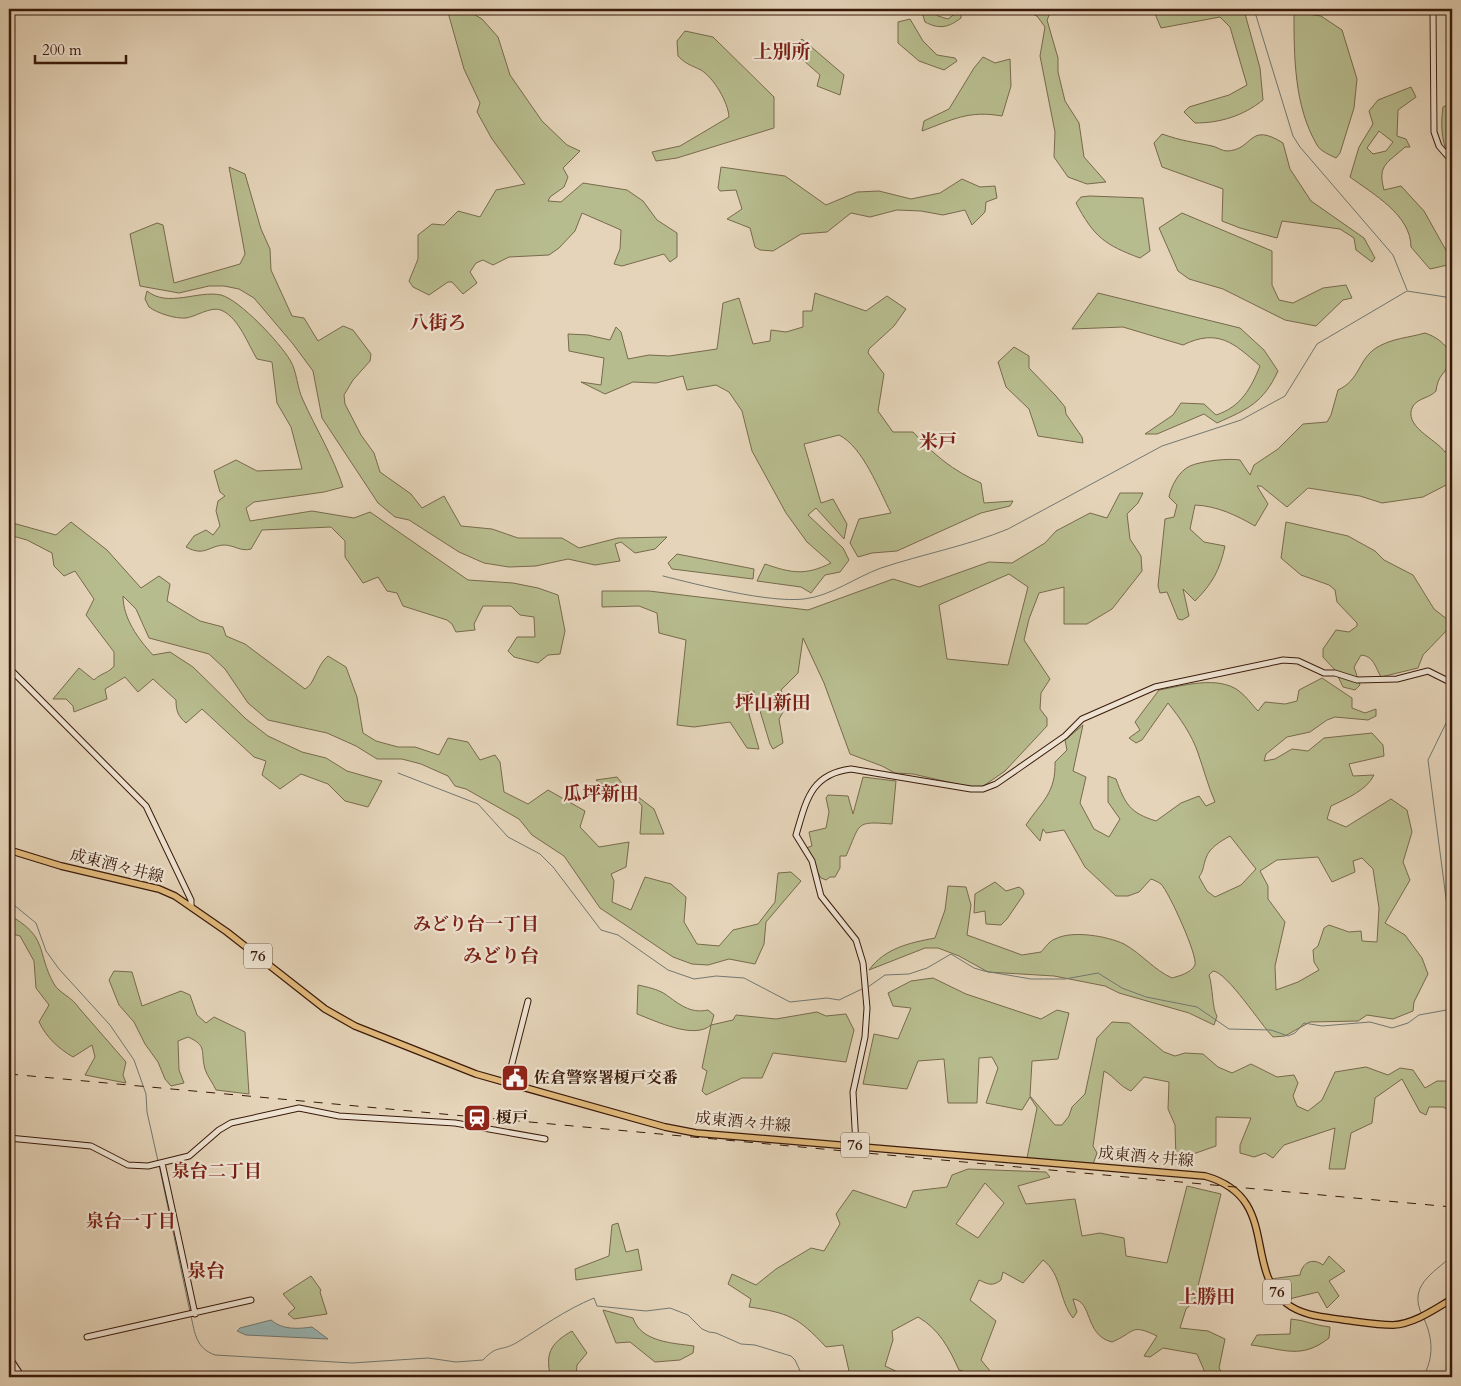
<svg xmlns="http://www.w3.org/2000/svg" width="1461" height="1386" font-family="Cardo,'Noto Serif JP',serif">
	<rect width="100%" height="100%" fill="#e5d4b9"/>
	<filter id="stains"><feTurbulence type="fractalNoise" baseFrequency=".004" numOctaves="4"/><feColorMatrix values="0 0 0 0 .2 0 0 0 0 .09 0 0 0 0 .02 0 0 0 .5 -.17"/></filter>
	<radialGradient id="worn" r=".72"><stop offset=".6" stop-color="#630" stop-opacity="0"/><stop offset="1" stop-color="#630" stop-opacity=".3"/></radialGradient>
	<!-- green -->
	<path fill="#b7bc8e" stroke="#786a4c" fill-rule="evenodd" d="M447,9h18l17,10 16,18 12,38 32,46 25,24 13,6 -17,17 5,9 -4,10 -14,10 -2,4 13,1 22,-19 44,7 16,11 14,19 20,13v24l-7,5 -6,-8 -42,12 -8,-2 6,-15 1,-19 -39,-17 -7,18 -16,17 -10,7 -40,2 -16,8 -10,-5 -7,3 -6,9 7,11 -14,11 -11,-12h-4l-19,13 -16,-8 -4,-6 9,-22v-24l14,-11 12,1 14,-14 22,6 16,-27 29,-6 -33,-45 -15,-27 3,-9 -16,-34z
		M921,9h12l5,7 10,3 13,-10v9c-12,9 -21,12 -36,4z
		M1020,9h13l6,3 2,-3h11l-5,11 11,38v14l7,29 14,22 5,34 22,25 -19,2 -19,-7 -14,-20 1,-25 -15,-76 5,-29 -8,-11z
		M1153,9l91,1 16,58 3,32c-20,16 -43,23 -68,23l-11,-11 5,-5 40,-12 18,-10 -17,-58 -10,-10 -59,11z
		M1294,12l27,4 21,14 15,49 -3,29 -14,45 -4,5c-6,-3 -16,-7 -19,-13 -23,-39 -23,-89 -23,-133z
		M910,19l13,22 14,14 18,3 2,3 -13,9 -25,-9 -21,-18v-21z
		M685,31l28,6 61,60v31l-97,30 -21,3 -4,-9 28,-6 49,-29c-1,-15 -15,-39 -28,-47 -10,-5 -14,-5 -23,-14l-1,-15z
		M802,39l42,36 -4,20 -23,-9 3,-11 -17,-15 -10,-14z
		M983,57l12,6 15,-4 1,27 -9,30c-34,-6 -50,4 -80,15l2,-10 25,-12 25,-41z
		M1411,87l5,10 -18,13 -1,26 9,3 4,8h-5c-17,16 -28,17 -21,43l17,-4 23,25 28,50v3l-22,5 -19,-22c0,-32 -38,-53 -61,-70l9,-30 14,-23 -4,-13 9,-11zM1379,131l14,11 -7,9 -13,3 -6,-6z
		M1452,103v61c-10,-19 -12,-36 -9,-57z
		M1162,134c20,7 31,8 50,12 5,1 10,5 15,5 27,-1 21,-30 56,-8l7,26 21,32 53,37 11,20 -3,4 -16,-12 -2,-12 -14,-9 -58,-8 -5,17 -37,-10 -18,-7 1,-32 -61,-22 -8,-24z
		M229,167l16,7 16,55 9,20 1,21 21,46 12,2 14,23 25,-15 10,4 18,24 -1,7 -17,19 -9,15 1,9 16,31 13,18 6,19 31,22 11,14 22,-12 17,30 31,3 26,9h44l17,10 39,-10 49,-1 -12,12 -20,4 -14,-11 -6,2 5,17 -25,4 -27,-6 -32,7 -27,1 -25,-4 -25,-11 -50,-32 -14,-3 -17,-14 -56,-85 -9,-47 -20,-27 -39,-46 -15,-9 -15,-3h-15l-30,7 -39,-7 -10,-52 27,-11 6,2 11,58 66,-19 5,-10z
		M721,167l64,9 41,29 31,-13 22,-1 32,8 29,-6 22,-14 18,8 15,-1 2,12 -11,4 -1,10 -13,13 -7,-15 -22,5 -22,-4 -24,-1 -27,7 -19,-4 -24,19 -26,2 -28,17 -13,-1 -5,-3 -5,-19 -23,-9 15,-10 -6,-19 -16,1 -2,-3z
		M1090,196l53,2 7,53 -10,7c-35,-13 -46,-21 -64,-55l5,-6z
		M1182,213l90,38v34l7,15 14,3 30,-15 23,-3 6,13 -9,2 -27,26 -31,-6 -62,-31 -34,-10 -11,-8 -19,-43z
		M147,291c21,17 51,-1 74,4 19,5 59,48 69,65 7,11 7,28 13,40 13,29 30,56 40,87l-19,5 -70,10 -8,6 4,13 62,-10 42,7 16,-6 98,68 45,3 25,5 20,7 7,36 -5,23 -12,1 -10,8 -24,-6 -6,-6 9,-14h18l-1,-20 -14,-2 -9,-9h-28l-9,18 1,6 -19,2 -4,-8 -5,-4 -44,-14 -6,-13 -10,-2 -9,-14 -15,6 -18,-26v-16l-14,-14 -69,3 -11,19c-10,3 -17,-4 -27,-4 -16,1 -19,12 -38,2l8,-11 12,-6 7,5 7,-9 -4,-15 2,-10 7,-5 -5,-4 -6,-21 22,-11 21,11 45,-2 -11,-42 -14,-24 -5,-41 -15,-3c-9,-15 -18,-40 -34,-48 -11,-6 -25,5 -37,7 -11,1 -29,-5 -37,-11l-4,-8z
		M815,293l51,18 21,-15 19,13 -12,17 -25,23 -1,4 16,21 -6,37 15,21h20c20,22 40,39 68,51l3,20 29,-2 -3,5 -29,7 -84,38 -25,2 -14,4 -8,-14 9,-24 32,-6c-12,-23 -28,-66 -52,-78l-35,9 17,59 12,-4 14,25 -3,15 -28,-31 -8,7 35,33 6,12 -9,12 -15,3 -14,18 -10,-6 -44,-6 8,-17c26,9 40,12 66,-1l-24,-21 -21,-29 -34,-62 -10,-40 -13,-19 -13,-7 -29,5 -4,-14 -27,7 -23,-1 -28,12 -24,-12 20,3 3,-27 -35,-7 -1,-17 20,1 22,5 6,-13 5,5 7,27 21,-4 20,1 48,-7 6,-46 16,-5 14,46 17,-3 1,-11 15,2 17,-5v-16h9z
		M1098,293l142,35 24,22 14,21c-15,32 -30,38 -61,52l-13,-9 -47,20h-12l28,-19 8,-12 23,1 12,11c25,-8 35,-27 44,-49 -26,-23 -42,-38 -77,-21l-60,-18 -51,2z
		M1425,333c12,4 29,15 24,30 -4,12 -11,11 -13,28 -6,7 -18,7 -23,15 -11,20 23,33 32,46l7,-2 -4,15 4,2v15l-29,15 -41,6 -22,-7 -52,-8 -21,19 -26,-21h-4l11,18 -13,22c-19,-11 -38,-20 -60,-21l-5,24 14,13 21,4c-5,24 -13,38 -30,55l-12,-12 6,27 -7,4 -4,-1 -11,-27 -7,1 -2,-7 7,-67 9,-2 3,-12 -8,-8c2,-11 10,-26 21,-31 11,-5 39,-8 50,-6l10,15 4,-10 24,-16 25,-25 24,-2 4,-7 7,-25c22,-10 20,-30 38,-42 16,-10 32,-10 49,-15z
		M1014,347l15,9v12l27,28 9,11 1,7 16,23 1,6 -45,-7 -9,-27 -23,-22 -8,-25z
		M1120,493h23l-5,10 -11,11 3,25 11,17 1,15 -30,38 -25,15h-23v-37l-25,6 -10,26 -5,21 26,39 -9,14 -1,16 7,9v8l-42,45 -26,18 -66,-15 -18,-1 -13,-7 -32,-12 -26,-71 -21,-45 -5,35 -17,17 6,15 -8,14 4,24 -10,6 -3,-5 -16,-53 -11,2 16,56 -12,-1 -17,-26 -36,5 -17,-2 9,-85 -27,-7 -2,-20 -18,-7 -37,1v-16h47l159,19 85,-31 26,8 70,-25 23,1 33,-20 11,-12 34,-18 17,5zM1009,574l19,13 -20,78 -61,-6 -8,-54z
		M9,522l47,13 15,-13 36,28 34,38 18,-12 11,8 -3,17 33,20 23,6 3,9 19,8 60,45c10,-5 11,-23 23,-33l18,11 11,30 6,36 13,8 22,6h17l24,8 9,-17 20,4 12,18 15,-5 5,7 4,30 24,12 20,-14 37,21 -5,16 19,20 30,-5 -3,25 -15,7 3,7 -2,21 19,8 14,-33 26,7 15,13 -2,25 13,22 22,2 14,-16 25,-6 17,-22 3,-29 13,-1 10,9 -35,41 -2,22 -9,20 -26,-5 -21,6 -16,-1 -19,-7 -73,-49 -36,-52 -32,-21 -13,-16 -53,-30 -11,-3 -7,-10 -27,-12 -19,-5h-25l-21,-13 -29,-13 -59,-13 -20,-17 -23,-34 -16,-15 -60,-16 -13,-29 -13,-13c0,22 15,43 30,59l17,-3 23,15 53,52 22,17 34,16 24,6 21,13 35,10 -14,26 -23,-6 -17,-17 -27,-10 -21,15 -18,-14 4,-14 -12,-4 -52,-48 -16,14c-8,-7 -10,-12 -10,-23l-23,-21 -15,13 -13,-15 -20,12 2,10 -33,13 -1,-6 -7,-7h-13l26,-31 15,12c7,-7 15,-7 20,-14v-14l-28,-37 8,-16 -19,-28 -11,5 -10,-10 -2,-13 -25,-13 -18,-5z
		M1286,522l62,14 27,15 9,9 29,15 21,34 14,11 2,7 -27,28 -5,13 -37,9c-6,-10 -7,-21 -20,-22l-7,12 6,18 -5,5 -12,-3 -8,-17 -12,-13v-8l13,-19 13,2 8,-6v-3l-20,-21 -2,-12 -6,-5 -28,-10 -20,-17z
		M677,554l77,15 -1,10 -81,-10 -4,-6z
		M1322,678l30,20v10l13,5 11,-4v7l-8,4 -33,-3 -8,3 -17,12 -23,5 -21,17 -2,7 11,-2 17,-10 16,2 16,-13 48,-5 11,12 1,11 -35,8 4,12 21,-1c-7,15 -28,24 -43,31l-4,13 19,8 45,-28 16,11 5,22 -9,30 7,18 -25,43 20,12 17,23 6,16 -14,28 -1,9 -20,8 -26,-4 -9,6 -48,1 -25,14 -12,1c-12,-12 -46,-65 -60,-66l-4,4c4,12 3,34 8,41l-3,9 -25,-12 -70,-20 -14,-7 -51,-10 -66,-4 -29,-16 -21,-8h-13l-56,22c16,-22 40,-27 66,-32l10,-28 3,-24 18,1 5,18 -4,30 55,20 19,-3c4,-4 8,-11 14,-13 17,-9 52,-3 69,5 18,10 30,26 48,34 7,-2 19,-5 23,-13 3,-9 -26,-73 -34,-81 -3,-2 -7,-4 -10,-5l-12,13 -11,4h-12l-31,-29 -21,-37 -18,3 -3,-4 -3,12 -14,-16c16,-24 30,-32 29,-63l12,-12 -2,-10 18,-15 -10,46 13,6 -6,26 14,26 15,8 11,-18 -12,-17v-26l8,3c9,25 14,34 40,42l25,-18 18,-7 7,10 9,-4c-7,-16 -11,-32 -17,-49 -6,-18 -18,-35 -30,-50l-26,37 -6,3 -7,-5 11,-8 -5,-8 24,-32c23,-4 59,-15 80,1 7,5 13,14 19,20l7,-9 20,2 12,-3 2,-11zM1230,836l26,33 -15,16 -26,12 -8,-6 -8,-14c5,-7 4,-11 7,-19 3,-10 15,-17 24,-22zM1318,857l14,25 23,-10 -2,-11 9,-3 11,11 6,39 -2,34 -15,-1 -1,-10 -12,1 -20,-7 -5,3 -6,18 -5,4 1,12 5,8 -21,12 -22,8 -1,-24 10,-44 -17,-23v-13l-8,-15 17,-11z
		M617,777l8,10 29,22 10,25h-24l2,-28 -3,-4 -16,-3 -27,-19z
		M863,777l33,4 -4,43c-38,-3 -31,-1 -46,32h-6v12l-5,9h-5l-4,3 -5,-2 -18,-29 9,-3 -3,-14 17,-4 3,-16 -3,-14 2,-3 20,1 5,18z
		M995,882l11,9 13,-4 4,3 1,4 -17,25 -6,6 -15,-1 -1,-13 -11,2 1,-19z
		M9,915c40,22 27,37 45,69 5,9 18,13 25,24l47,54 -3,13 3,8 -41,-8 10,-18 -3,-12 -19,12c-15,-9 -26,-19 -34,-35l10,-17 -13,-17 -2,-27 -14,-25 -11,-3z
		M114,971l18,1 10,34 39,-15 9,4 7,20 9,8 8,-6 31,15 4,62 -33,-4c-3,-7 -9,-14 -11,-21 -5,-18 3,-23 -17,-32l-10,4 1,29 5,13 -13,3 -6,-7 -7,-17 -13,-18 -11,-22 -15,-17 -10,-25z
		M933,978l33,16 75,25 16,-9 12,3 -11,46 -26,2 -2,35 25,29h7l7,-9 3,-9 13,-13 12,-56 15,-16 17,1 35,29 11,4 10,-3 18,1 15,13 14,6 19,-9 26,13 17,-2 4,8 -5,13 4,10 11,5 14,-11 13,-28 31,-5 22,8 12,-7 13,2 12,18 12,-7h15v31l-9,-5h-14l-3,8 -6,-3 -18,-33 -27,19 -3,25 -21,10 -6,36h-16l6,-41 -51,17 -11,13 -8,-5 -11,4 -14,-4v-8l11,-27 -35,-1v29l-40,14 -1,-35 -7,-16 1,-27 -25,-5 -13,14c-12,-5 -16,-14 -27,-20l-11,75 4,7 -4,11 -6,2 -60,-8 10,-50 -7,-11 -8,13 -36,-7 12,-35 -6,-11 -13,1 -2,45h-29l-4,-44 -26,2 -11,28 -44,-5 11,-50 24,5 13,-31 -18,-2 -5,-13 23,-12z
		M638,985c9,2 19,4 27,9 14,10 25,20 43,16l6,5 -3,10 22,-5 3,-5 40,4 41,-7 9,4 20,-2 8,16 -8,32 -73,-9 -11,25h-20l-36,17 -4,-4 5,-20 -5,-3 9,-43c-17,15 -55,-4 -74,-11z
		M968,1169l78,3 4,5 -32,9 8,18 49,-5 7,37 18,-3 24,5 2,18 41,7 20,-77 34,8 -27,108 -8,7 -6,19 28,3 17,8 -6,29 5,9h-17l-10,-23 -34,-6 -13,9 -6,-1 13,-20c-27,-13 -21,-4 -45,6 -28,-7 -19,-41 -39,-43l4,13 -4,6c-14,-17 -11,-44 -30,-58l-20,23 -20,-11 -2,8c-9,7 -13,4 -22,0l-9,20 26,21 -15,39 10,12 20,5h-30l-22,-7c-10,-22 -20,-41 -41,-53l-26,14 1,9 -8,26 17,8 -4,3h-44l-5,-6 -6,-26 -17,2c-28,-30 -37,-34 -77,-40l2,-8 -23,-15 4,-10 24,11 20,-16 35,-21 13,3 16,-27 -4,-10 17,-24 53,18 7,-17 34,-4 5,-12zM985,1183l19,20 -26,35 -22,-14z
		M618,1223l8,29 12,-3 4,21 -66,10 -1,-11 34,-13 3,-31z
		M1329,1256l16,15 -16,10 10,15 -12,12 -9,-16 -29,7 -18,-20 29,-4c2,-12 12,-18 23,-10z
		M311,1276l10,14 -1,2 7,22 -33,5 -6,-5 7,-6 -12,-14z
		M603,1310l30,8c8,24 39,25 61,28l-1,7 -13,7 -25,2 -25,-20 -14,1z
		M1291,1319c14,1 25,7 39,8l-1,11c-28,22 -45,11 -78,7l6,-10 33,-1z
		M572,1331l15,22 -10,12 -1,12h-36l10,-3c-5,-23 3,-32 22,-43z"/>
	<!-- water -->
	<path fill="#98b7b7" stroke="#727872" d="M271,1320c11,10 27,9 41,7l16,12 -82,-4 -9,-4 3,-3z"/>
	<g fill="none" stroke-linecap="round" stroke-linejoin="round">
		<!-- stream -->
		<path stroke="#727872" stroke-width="1" d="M1254,9l39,127 7,11 93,108 14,35
			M663,576c36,9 106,27 141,23 27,-3 52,-22 77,-31 42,-14 86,-22 127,-39l154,-83 79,-26 44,-24 32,-52 90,-53 45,7
			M1452,711l-24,49 24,184
			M398,773l80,31 30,33 32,17 13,13 48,63 17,5 50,35 26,9 22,-3 28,2 46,24 37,-4 12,2 23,-11
			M9,901l27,22 10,28 13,18 51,56 24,35 12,34 1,18 11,49
			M868,987l17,-12 24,-1 18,-6 24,-14 23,14 10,3 47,8h34l33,-6 24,15 24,9 51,10 32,22 42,1 17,6 7,-3 9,-10 18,3 48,-4 22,6 16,-5 11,-8 33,-6
			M159,1165l31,147
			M1422,1315c-14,-29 10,-41 30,-59
			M191,1316c4,18 5,32 24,39l137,8 76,-5 28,4 27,-2c15,-16 17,-8 33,-17 26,-16 49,-33 78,-45l3,8 49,5 24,-3 18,7 14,14 7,3 7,1 25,11 14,1 36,11 4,4 8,17
			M1423,1377c11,-19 10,-39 1,-58"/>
		<!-- secondary casing -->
		<g stroke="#39190a" stroke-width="7">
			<path id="secondary" d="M1433,9l1,123 5,14 13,15
				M9,668l137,138 45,94v6
				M507,1083l21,-82
				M9,1138l82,8 37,19 20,1 41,-10 30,-26 12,-7 68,-15 40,8 116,7 90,16
				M856,1145l-3,-53 12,-55 2,-29 -4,-45 -7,-23 -35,-44 -9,-35 -16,-26c10,-33 14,-61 55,-66l120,20h12l13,-5 69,-48 17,-17 73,-32 128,-27 15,1 26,12h11l22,7 40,-1 31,-8 24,12
				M162,1163l33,151
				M87,1337l164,-37
				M9,1357l13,20"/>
		</g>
		<!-- primary casing -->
		<g stroke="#39190a" stroke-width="8">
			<path id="primary" d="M9,850l52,16 98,23 16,7 52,36 98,77 30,17 121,48 189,53 31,6 509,43c75,21 38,91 81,127 16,13 39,14 58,17 16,2 33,5 49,5 21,-1 42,-16 59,-26"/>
		</g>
		<!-- secondary -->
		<use href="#secondary" stroke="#eee3d2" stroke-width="5"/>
		<!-- primary -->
		<use href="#primary" stroke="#e2ba7c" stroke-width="5.5"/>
		<!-- rail -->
		<path stroke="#39190a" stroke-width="1" stroke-dasharray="9 9" stroke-linecap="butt" d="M9,1074l1443,133"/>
	</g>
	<!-- icons -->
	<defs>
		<g id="civic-square" transform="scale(1.4375)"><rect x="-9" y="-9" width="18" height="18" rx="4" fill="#8f2418" stroke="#eee3d2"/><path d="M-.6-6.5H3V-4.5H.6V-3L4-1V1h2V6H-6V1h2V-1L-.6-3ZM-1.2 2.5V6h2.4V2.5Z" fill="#fff"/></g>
		<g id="station-square" transform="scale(1.4375)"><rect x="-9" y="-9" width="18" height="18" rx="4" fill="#8f2418" stroke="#eee3d2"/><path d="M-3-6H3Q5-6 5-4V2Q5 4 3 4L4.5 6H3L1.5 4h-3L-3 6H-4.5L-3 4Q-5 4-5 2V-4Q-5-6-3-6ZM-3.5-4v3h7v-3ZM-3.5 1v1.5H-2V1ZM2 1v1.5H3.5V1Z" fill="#fff"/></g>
	</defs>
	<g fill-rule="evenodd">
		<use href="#civic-square" x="515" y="1078"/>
		<use href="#station-square" x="477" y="1118"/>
	</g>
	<g text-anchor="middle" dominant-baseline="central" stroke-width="4.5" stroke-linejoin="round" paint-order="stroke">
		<!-- shield labels -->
		<g fill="#eee3d2" stroke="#6f5646" stroke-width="1">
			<rect x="244" y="943.5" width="28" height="25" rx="4"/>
			<rect x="841" y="1132.5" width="28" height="25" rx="4"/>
			<rect x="1263" y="1279.5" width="28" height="25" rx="4"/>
		</g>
		<g font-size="15" font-weight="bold" fill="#39190a">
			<text x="258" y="956">76</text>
			<text x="855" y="1145">76</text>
			<text x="1277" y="1292">76</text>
		</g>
		<!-- street labels -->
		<g font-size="16" fill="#39190a" stroke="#eee3d2">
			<text transform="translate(117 866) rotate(14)">成東酒々井線</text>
			<text transform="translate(743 1122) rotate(5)">成東酒々井線</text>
			<text transform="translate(1146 1157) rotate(5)">成東酒々井線</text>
		</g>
		<!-- poi labels -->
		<g font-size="16" font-weight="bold" fill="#39190a" stroke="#eee3d2" text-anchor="start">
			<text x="534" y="1078">佐倉警察署榎戸交番</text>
			<text x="496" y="1118">榎戸</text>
		</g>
		<!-- neighbourhood labels -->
		<g font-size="18" font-weight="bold" fill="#7a1f14" stroke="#eee3d2">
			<text x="476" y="924">みどり台一丁目</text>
			<text x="217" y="1171">泉台二丁目</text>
			<text x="131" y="1221">泉台一丁目</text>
		</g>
		<!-- quarter labels -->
		<g font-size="19" font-weight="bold" fill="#7a1f14" stroke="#eee3d2">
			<text x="782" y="52">上別所</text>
			<text x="438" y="323">八街ろ</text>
			<text x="938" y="442">米戸</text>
			<text x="773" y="703">坪山新田</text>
			<text x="601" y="794">瓜坪新田</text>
			<text x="501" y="956">みどり台</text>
			<text x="206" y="1271">泉台</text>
			<text x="1207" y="1297">上勝田</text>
		</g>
	</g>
	<!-- margin -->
	<rect width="1461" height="1386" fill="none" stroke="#e5d4b9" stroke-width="30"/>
	<rect x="10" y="10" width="1441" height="1366" fill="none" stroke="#39190a" stroke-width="2.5"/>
	<rect x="15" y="15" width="1431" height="1356" fill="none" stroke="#39190a"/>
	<!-- scale -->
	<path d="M35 55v8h91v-8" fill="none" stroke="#39190a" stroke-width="2.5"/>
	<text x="42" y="55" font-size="15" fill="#39190a" stroke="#eee3d2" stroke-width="4" paint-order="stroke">200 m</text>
	<rect width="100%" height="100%" filter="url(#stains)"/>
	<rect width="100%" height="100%" fill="url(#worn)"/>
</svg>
